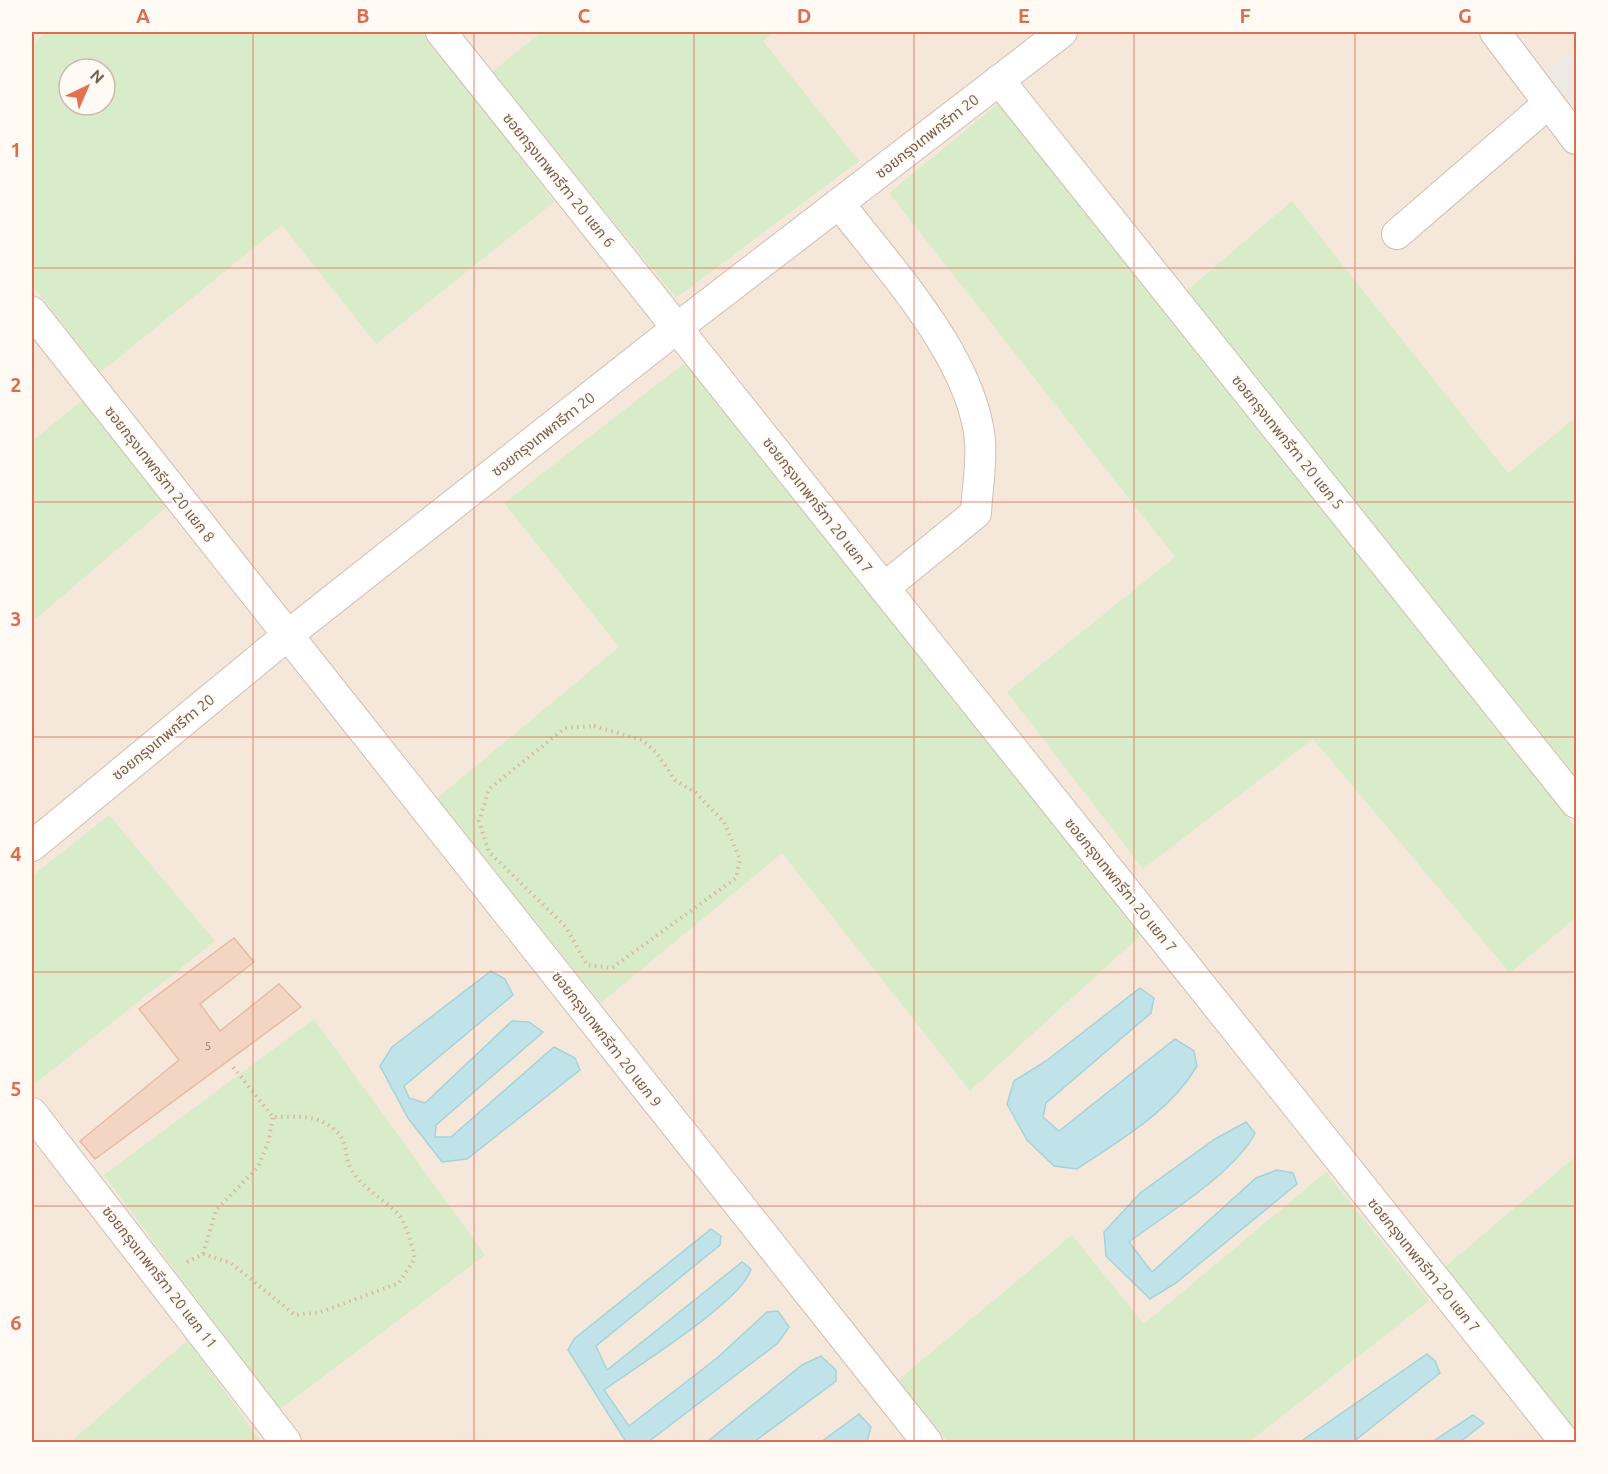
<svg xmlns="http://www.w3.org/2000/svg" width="1608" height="1474" font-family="Ubuntu,'Noto Sans Thai',sans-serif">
	<rect width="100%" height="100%" fill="#fdf6ec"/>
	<!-- residential -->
	<path fill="#f5e8da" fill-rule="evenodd" d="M32,32h1544v1410h-1544zM69,69h36v36h-36z"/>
	<!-- industrial -->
	<path fill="#efe9e4" d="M1576,48v69l-32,-43z"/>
	<!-- green -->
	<path fill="#d8ecc9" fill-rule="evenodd" d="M46,32h380l128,170 -178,142 -94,-119 -181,147 -69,-87v-241zM69,69h36v36h-36z
		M541,32h233l-11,9 96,120 -183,137 -184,-226z
		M1000,102l159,197 417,529v89l-66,56 -197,-234 -170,130 -136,-177 168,-135 -286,-364z
		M1292,201l216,272 68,-56v364l-391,-489z
		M686,362l456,572 -172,157 -188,-238 -181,150 -165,-204 183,-152 -115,-144z
		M84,399l84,107 -136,116v-181z
		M109,815l106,126 -183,145v-210z
		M314,1019l171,236 -206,155 -175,-235z
		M1576,1156v279l-131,-168z
		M1326,1172l103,129 -180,141h-301l-50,-62 174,-145 72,89z
		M188,1340l73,102h-191z"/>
	<!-- water -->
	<path fill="#bfe3e8" stroke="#a5d3da" stroke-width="1.5" d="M491,971l14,8 8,16 -109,91 5,12 16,5 87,-82 17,1 14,10 -107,93 -1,12h16l103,-90 21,11 5,12 -113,89 -25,3 -34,-44 -28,-52 12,-19z
		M1140,988l14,10 -3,15 -105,90 -3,14 16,14 116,-92 19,12 3,15c-27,46 -77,74 -120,103l-23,-3 -27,-26 -20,-36 7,-23 32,-20z
		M1246,1122l9,11c-19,39 -90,82 -126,109l23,30 104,-94 21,-8 16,3 4,11 -121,99 -26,16 -44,-43 -2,-24 36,-39 75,-54z
		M711,1229l10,7 -1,9 -124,101 11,24 135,-108 9,7c-8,32 -116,98 -147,121l25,36 88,-68 50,-46 11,-1 11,16 -11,16 -130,99h-22l-58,-92 6,-11z
		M1427,1354l8,7 5,12 -87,69h-53z
		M821,1356l15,14v11l-82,61h-47l95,-77z
		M859,1414l12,13 -4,15h-46z
		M1473,1415l11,8 -24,19h-28z"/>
	<!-- building -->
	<path fill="#f3d5c3" stroke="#e6bba3" stroke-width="1.5" d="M234,938l20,24 -54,42 20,27 59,-47 22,23 -206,152 -15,-18 99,-81 -40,-51z"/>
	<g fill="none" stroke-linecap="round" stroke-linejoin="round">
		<!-- minor casing -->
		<g stroke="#d1beb0" stroke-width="32">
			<path id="minor" d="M441,32l1124,1410
				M1495,32l81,107
				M999,80l577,723
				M839,203c51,67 132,152 141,237 2,23 -3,50 -4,73l-92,75
				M1397,234l152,-131
				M32,312l895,1130
				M32,846l256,-211 389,-307 385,-296
				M32,1113l254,329"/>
		</g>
		<!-- path -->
		<path stroke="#d9b8a5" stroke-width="4" stroke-dasharray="1.5 4.5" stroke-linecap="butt" d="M594,726l48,14 14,12 19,28 21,13 28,29 16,37 -4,19 -124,90 -25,-3 -21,-38 -77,-75 -10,-31 10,-32 76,-61z
			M203,1254l13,-44 42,-43 10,-24 5,-26
			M187,1262l16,-8 28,9 64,52 26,-3 78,-29 16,-25c-4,-15 -8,-35 -19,-46 -14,-14 -33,-24 -44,-41 -11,-19 1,-33 -29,-49 -14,-7 -35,-5 -50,-5l-40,-50"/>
		<!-- minor -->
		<use href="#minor" stroke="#fff" stroke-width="30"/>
	</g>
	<!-- grid -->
	<path fill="none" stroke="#dc6d51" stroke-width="1.5" stroke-opacity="0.55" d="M253,32v1410M474,32v1410M694,32v1410M914,32v1410M1134,32v1410M1355,32v1410M32,268h1544M32,502h1544M32,737h1544M32,972h1544M32,1206h1544"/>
	<g text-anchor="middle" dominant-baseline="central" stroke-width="4.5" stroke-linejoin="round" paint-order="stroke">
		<!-- number labels -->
		<g font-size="12" fill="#987a6a">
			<text x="208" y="1045">5</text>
		</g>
		<!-- street labels -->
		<g font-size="15" fill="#7a5c4d" stroke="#fffaf3">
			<text transform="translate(927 136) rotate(-38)">ซอยกรุงเทพกรีฑา 20</text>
			<text transform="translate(559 180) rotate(51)">ซอยกรุงเทพกรีฑา 20 แยก 6</text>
			<text transform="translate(543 434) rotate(-38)">ซอยกรุงเทพกรีฑา 20</text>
			<text transform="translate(1288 442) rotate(51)">ซอยกรุงเทพกรีฑา 20 แยก 5</text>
			<text transform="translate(160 474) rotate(52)">ซอยกรุงเทพกรีฑา 20 แยก 8</text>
			<text transform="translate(818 505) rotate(52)">ซอยกรุงเทพกรีฑา 20 แยก 7</text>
			<text transform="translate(163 737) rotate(-39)">ซอยกรุงเทพกรีฑา 20</text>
			<text transform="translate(1121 885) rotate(51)">ซอยกรุงเทพกรีฑา 20 แยก 7</text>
			<text transform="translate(607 1039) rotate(52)">ซอยกรุงเทพกรีฑา 20 แยก 9</text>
			<text transform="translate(1424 1265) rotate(51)">ซอยกรุงเทพกรีฑา 20 แยก 7</text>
			<text transform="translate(160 1277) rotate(52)">ซอยกรุงเทพกรีฑา 20 แยก 11</text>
		</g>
	</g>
	<!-- border -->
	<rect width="1608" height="1474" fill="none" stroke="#fffaf3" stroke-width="66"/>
	<!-- north arrow -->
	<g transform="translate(87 87) rotate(44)"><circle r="28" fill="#fffaf3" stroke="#cabbb1" stroke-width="1.5"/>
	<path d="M0-4.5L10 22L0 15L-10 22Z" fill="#e76f51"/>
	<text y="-9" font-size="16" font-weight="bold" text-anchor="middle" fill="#7a5c4d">N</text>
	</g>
	<rect x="33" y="33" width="1542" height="1408" fill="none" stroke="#dc6d51" stroke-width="2"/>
	<g font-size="20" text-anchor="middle" font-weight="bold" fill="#dc6d51">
		<text x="143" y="23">A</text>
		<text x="363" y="23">B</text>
		<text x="584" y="23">C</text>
		<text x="804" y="23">D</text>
		<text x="1024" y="23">E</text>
		<text x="1245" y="23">F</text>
		<text x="1465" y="23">G</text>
		<text x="16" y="157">1</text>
		<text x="16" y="392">2</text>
		<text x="16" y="626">3</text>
		<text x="16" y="861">4</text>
		<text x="16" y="1096">5</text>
		<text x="16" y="1330">6</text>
	</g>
</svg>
